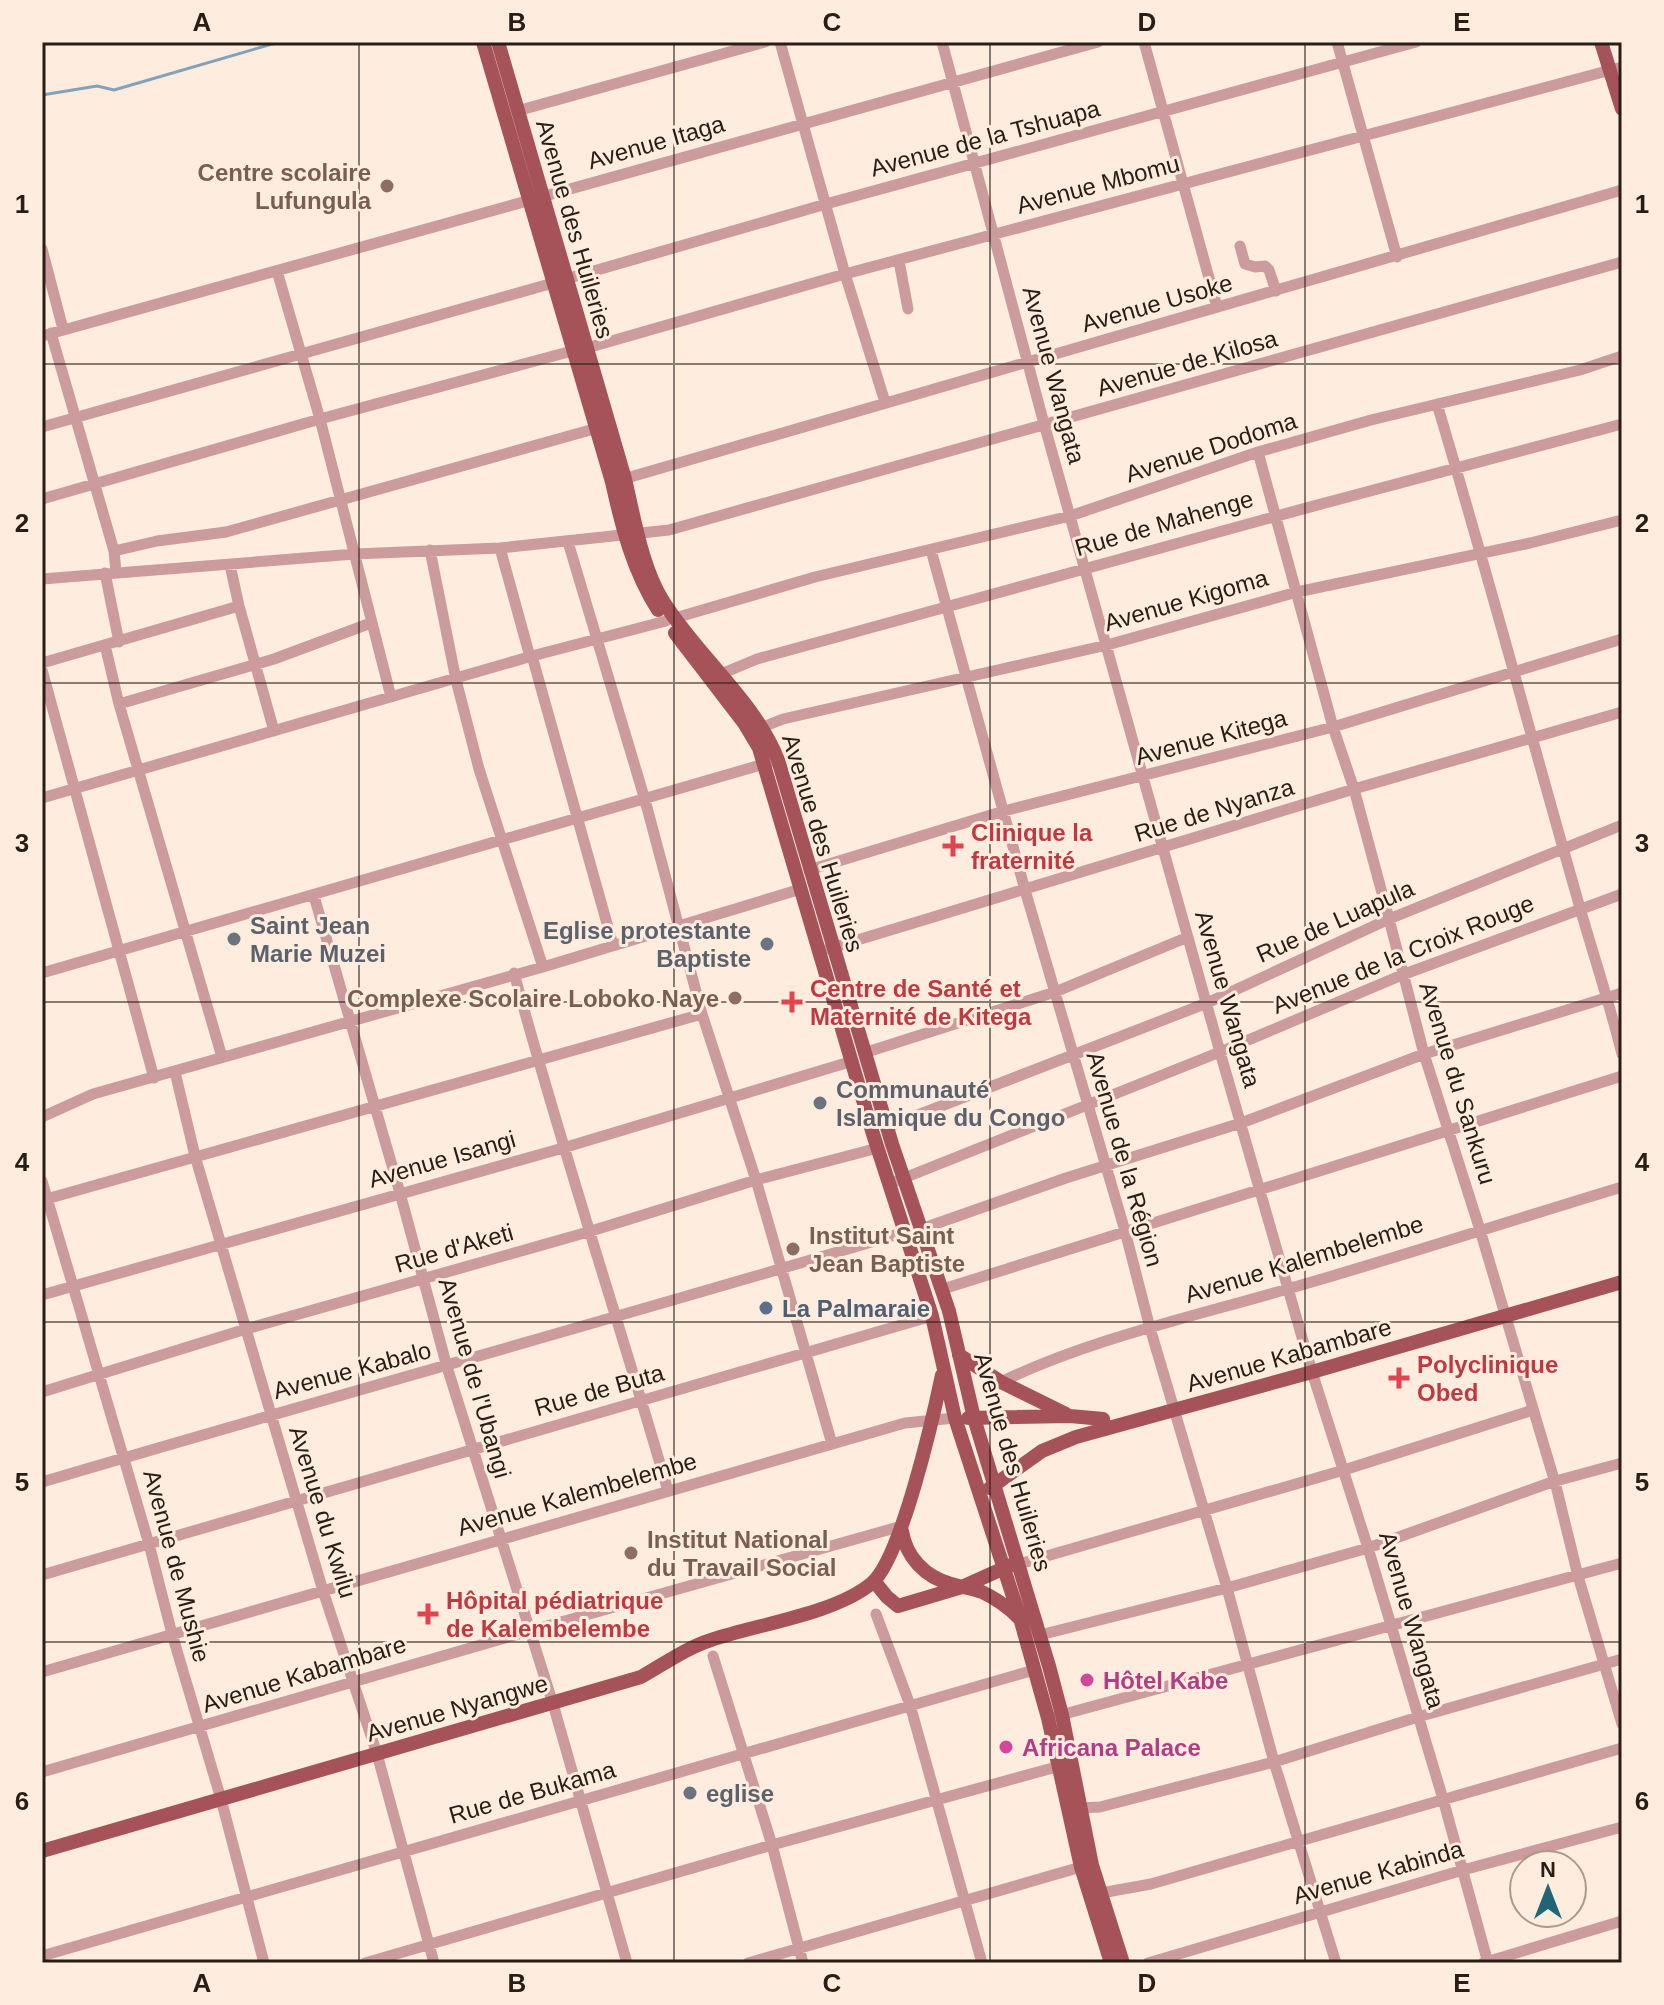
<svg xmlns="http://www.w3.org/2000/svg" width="1664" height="2005" font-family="Arial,sans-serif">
	<rect width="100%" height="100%" fill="#feedde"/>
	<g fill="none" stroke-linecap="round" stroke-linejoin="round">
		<!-- stream -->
		<path stroke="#84a2b7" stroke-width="3" d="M42,95l55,-9 17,4 165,-48"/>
		<!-- minor -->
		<path stroke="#cb9b9d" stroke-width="11" d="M780,42l65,232 40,128
			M942,42l101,378 177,632 92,320 56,176 75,251 45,164
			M1144,42l73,265
			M1337,42l60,215
			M517,111l248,-69
			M1240,246l5,18 10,3 10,-1 4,4 7,21
			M42,249l21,80
			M899,261l9,48
			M277,271l43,148 71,278
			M566,279l260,-75 590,-162
			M51,333l63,218 2,21
			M42,336l1056,-294
			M587,348l258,-74 777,-207
			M1437,404c50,167 95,336 143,504 14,49 30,97 42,146
			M42,427l511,-144
			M1258,452l75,275 21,62 35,130 35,135 56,176 76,256 22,90 44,148
			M620,480l1002,-290
			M42,499l278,-80 252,-68
			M568,542l77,258 57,214 54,166 76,264
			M500,548l30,109
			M430,550l26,130 23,89 64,198
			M931,550l94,340 100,341 25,97 77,260 47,174 62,201
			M114,551l43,-10 69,-9 368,-103
			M230,565l9,41 35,125
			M105,573l14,69
			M42,579l313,-25 145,-6 169,-18 953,-268
			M675,618l140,-41 255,-61 188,-64 113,-32 209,-50 42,-14
			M105,645l14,59 103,353
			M532,656l81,289
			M42,663l197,-57
			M42,670l112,408
			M721,674l36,-15c288,-81 576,-159 865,-235
			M119,704l155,-45 97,-36
			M763,727l20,-8 324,-74 190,-53 233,-49 92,-23
			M42,798l490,-142 134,-35
			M809,870l195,-59 329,-84 289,-88
			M314,896l86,297 47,174 106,337 74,259
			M828,949l526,-160 268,-77
			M42,973l729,-211
			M514,973c47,174 104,345 154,518
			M864,1053l191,-61 133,-55
			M175,1072l20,84 128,435 54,163 57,209
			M42,1117l51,-23 450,-127 258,-78
			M887,1127l320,-124 182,-84 233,-94
			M42,1181l107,363 23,90 49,165 43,164
			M889,1184l331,-132 182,-77 220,-81
			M43,1200l659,-186
			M921,1229l145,-51 175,-55 183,-69 198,-61
			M943,1289l679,-213
			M42,1295l521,-147 290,-87
			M1001,1382c87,-42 190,-65 283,-92 113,-32 225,-69 338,-103
			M42,1392l204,-63 342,-97 168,-52 122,-32
			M42,1482c287,-85 576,-164 863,-250
			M1019,1564l325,-94 189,-60
			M42,1575l890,-259
			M876,1614l34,91 72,258
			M1040,1635l187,-47 141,-40 184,-66 70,-19
			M713,1656l59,189 31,118
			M42,1672l863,-249 50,-5
			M1057,1716l565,-153
			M42,1772l487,-141 373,-105
			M1080,1808l20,-1 174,-45 144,-45 204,-58
			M1101,1893l50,-9 471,-136
			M42,1956l992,-286
			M365,1963l407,-118 288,-79
			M748,1963l333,-96
			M1148,1963l315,-93 159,-43
			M1483,1963l139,-42"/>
		<!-- major -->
		<path stroke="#a55258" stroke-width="14" d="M483,42l129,440c10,45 21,89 46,128
			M498,42l127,437c9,38 17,89 38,122 35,56 90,97 115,159l114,384 57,167 25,107 75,248 13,49 30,150 31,98
			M1601,42l21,67
			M675,633l69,90 15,25 114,386 59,182 23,102 65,200 28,100 33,149 30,96
			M959,1355l42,27 65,32
			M968,1418l102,-2 33,3
			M990,1488l52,-37 34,-14 236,-65 310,-90
			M902,1531c4,26 23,46 49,53 11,3 21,4 31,8 15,7 26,15 37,26
			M874,1581l13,16 11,9 64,-19 49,-22
			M42,1851l599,-174c23,-13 45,-29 70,-37 47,-16 124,-26 161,-57 29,-25 61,-165 70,-208"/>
	</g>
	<!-- grid -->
	<path fill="none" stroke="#281e15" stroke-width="2" stroke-opacity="0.55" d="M359,42v1921M674,42v1921M990,42v1921M1305,42v1921M42,364h1580M42,683h1580M42,1002h1580M42,1322h1580M42,1642h1580"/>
	<!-- markers -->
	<g fill="#8d6e63" stroke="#feedde" stroke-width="3">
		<circle cx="387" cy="186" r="8"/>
		<circle cx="735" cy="998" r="8"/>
		<circle cx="793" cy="1249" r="8"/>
		<circle cx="631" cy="1553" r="8"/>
	</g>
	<g fill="#e0444e" stroke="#feedde" stroke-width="3">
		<path d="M949 834h8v8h8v8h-8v8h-8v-8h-8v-8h8z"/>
		<path d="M788 990h8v8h8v8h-8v8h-8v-8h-8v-8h8z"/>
		<path d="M1395 1366h8v8h8v8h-8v8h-8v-8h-8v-8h8z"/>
		<path d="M424 1602h8v8h8v8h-8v8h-8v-8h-8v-8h8z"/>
	</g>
	<g fill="#6b7280" stroke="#feedde" stroke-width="3">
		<circle cx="234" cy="939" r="8"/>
		<circle cx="767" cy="944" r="8"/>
		<circle cx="820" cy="1103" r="8"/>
		<circle cx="690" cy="1793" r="8"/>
	</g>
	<circle fill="#5c6f8a" stroke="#feedde" stroke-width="3" cx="766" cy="1308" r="8"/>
	<g fill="#d1479c" stroke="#feedde" stroke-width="3">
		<circle cx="1087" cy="1680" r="8"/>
		<circle cx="1006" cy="1747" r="8"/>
	</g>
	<g text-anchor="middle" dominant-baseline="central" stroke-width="6" stroke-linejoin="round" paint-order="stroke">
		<!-- street labels -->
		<g font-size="24" fill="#281e15" stroke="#feedde">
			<text transform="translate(985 138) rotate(-15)">Avenue de la Tshuapa</text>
			<text transform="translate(656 142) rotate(-16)">Avenue Itaga</text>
			<text transform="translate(1098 184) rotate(-15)">Avenue Mbomu</text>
			<text transform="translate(575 229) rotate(74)">Avenue des Huileries</text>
			<text transform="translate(1157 303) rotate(-16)">Avenue Usoke</text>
			<text transform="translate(1187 363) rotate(-16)">Avenue de Kilosa</text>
			<text transform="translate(1054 375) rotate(75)">Avenue Wangata</text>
			<text transform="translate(1211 447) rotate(-18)">Avenue Dodoma</text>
			<text transform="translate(1164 523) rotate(-16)">Rue de Mahenge</text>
			<text transform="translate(1186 600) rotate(-16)">Avenue Kigoma</text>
			<text transform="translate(1211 737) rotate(-15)">Avenue Kitega</text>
			<text transform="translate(1214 810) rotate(-17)">Rue de Nyanza</text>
			<text transform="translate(823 843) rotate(73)">Avenue des Huileries</text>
			<text transform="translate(1335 921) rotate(-24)">Rue de Luapula</text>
			<text transform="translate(1403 954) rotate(-22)">Avenue de la Croix Rouge</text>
			<text transform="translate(1228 999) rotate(74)">Avenue Wangata</text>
			<text transform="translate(1458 1083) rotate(73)">Avenue du Sankuru</text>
			<text transform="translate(442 1159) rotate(-16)">Avenue Isangi</text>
			<text transform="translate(1125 1159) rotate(74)">Avenue de la Région</text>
			<text transform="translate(454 1248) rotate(-16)">Rue d'Aketi</text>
			<text transform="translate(1304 1259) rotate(-17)">Avenue Kalembelembe</text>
			<text transform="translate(1289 1355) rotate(-16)">Avenue Kabambare</text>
			<text transform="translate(352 1370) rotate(-15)">Avenue Kabalo</text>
			<text transform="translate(475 1378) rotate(74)">Avenue de l'Ubangi</text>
			<text transform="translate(599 1390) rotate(-16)">Rue de Buta</text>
			<text transform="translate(1013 1462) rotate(74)">Avenue des Huileries</text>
			<text transform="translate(577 1494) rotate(-16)">Avenue Kalembelembe</text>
			<text transform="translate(323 1512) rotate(73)">Avenue du Kwilu</text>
			<text transform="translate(177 1566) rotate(75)">Avenue de Mushie</text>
			<text transform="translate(1412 1620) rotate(74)">Avenue Wangata</text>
			<text transform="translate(304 1674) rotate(-17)">Avenue Kabambare</text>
			<text transform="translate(457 1708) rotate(-16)">Avenue Nyangwe</text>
			<text transform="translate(532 1792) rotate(-16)">Rue de Bukama</text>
			<text transform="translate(1378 1872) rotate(-16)">Avenue Kabinda</text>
		</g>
		<!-- education labels -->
		<g font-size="24" font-weight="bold" fill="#785e54" stroke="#feedde" text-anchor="end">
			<text x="371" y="172">Centre scolaire<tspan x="371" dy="28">Lufungula</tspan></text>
			<text x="719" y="998">Complexe Scolaire Loboko Naye</text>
			<text x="809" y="1235" text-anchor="start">Institut Saint<tspan x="809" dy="28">Jean Baptiste</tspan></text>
			<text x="647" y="1539" text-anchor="start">Institut National<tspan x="647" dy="28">du Travail Social</tspan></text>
		</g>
		<!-- health labels -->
		<g font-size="24" font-weight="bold" fill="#be3a42" stroke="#feedde" text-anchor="start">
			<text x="971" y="832">Clinique la<tspan x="971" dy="28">fraternité</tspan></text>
			<text x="810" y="988">Centre de Santé et<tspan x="810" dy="28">Maternité de Kitega</tspan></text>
			<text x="1417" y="1364">Polyclinique<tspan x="1417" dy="28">Obed</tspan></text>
			<text x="446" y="1600">Hôpital pédiatrique<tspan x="446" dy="28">de Kalembelembe</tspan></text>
		</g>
		<!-- worship labels -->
		<g font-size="24" font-weight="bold" fill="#5b616d" stroke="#feedde" text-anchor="start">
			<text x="250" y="925">Saint Jean<tspan x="250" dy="28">Marie Muzei</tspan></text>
			<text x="751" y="930" text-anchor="end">Eglise protestante<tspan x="751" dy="28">Baptiste</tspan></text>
			<text x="836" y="1089">Communauté<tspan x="836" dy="28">Islamique du Congo</tspan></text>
			<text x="706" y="1793">eglise</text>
		</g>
		<!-- service labels -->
		<g font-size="24" font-weight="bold" fill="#4e5e75" stroke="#feedde" text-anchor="start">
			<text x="782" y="1308">La Palmaraie</text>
		</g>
		<!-- hotel labels -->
		<g font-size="24" font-weight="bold" fill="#b23c85" stroke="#feedde" text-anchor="start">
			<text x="1103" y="1680">Hôtel Kabe</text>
			<text x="1022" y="1747">Africana Palace</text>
		</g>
	</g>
	<!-- border -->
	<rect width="1664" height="2005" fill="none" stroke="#feedde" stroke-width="88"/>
	<!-- north arrow -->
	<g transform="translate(1548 1889)"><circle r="38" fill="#feedde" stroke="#a89a8e" stroke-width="2"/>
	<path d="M0-6L14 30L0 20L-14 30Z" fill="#206576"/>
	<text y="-12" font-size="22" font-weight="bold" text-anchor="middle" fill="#281e15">N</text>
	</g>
	<rect x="44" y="44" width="1576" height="1917" fill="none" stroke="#281e15" stroke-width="3"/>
	<g font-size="26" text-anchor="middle" font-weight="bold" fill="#281e15">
		<text x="202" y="31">A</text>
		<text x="517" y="31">B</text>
		<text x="832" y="31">C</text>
		<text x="1147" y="31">D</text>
		<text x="1462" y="31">E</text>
		<text x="22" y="213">1</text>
		<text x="1642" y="213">1</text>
		<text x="22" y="532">2</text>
		<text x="1642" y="532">2</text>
		<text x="22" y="852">3</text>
		<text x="1642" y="852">3</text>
		<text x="22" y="1171">4</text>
		<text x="1642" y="1171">4</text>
		<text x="22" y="1491">5</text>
		<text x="1642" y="1491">5</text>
		<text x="22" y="1810">6</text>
		<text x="1642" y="1810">6</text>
		<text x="202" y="1992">A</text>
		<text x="517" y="1992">B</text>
		<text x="832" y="1992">C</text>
		<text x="1147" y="1992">D</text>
		<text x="1462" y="1992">E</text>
	</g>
</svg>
